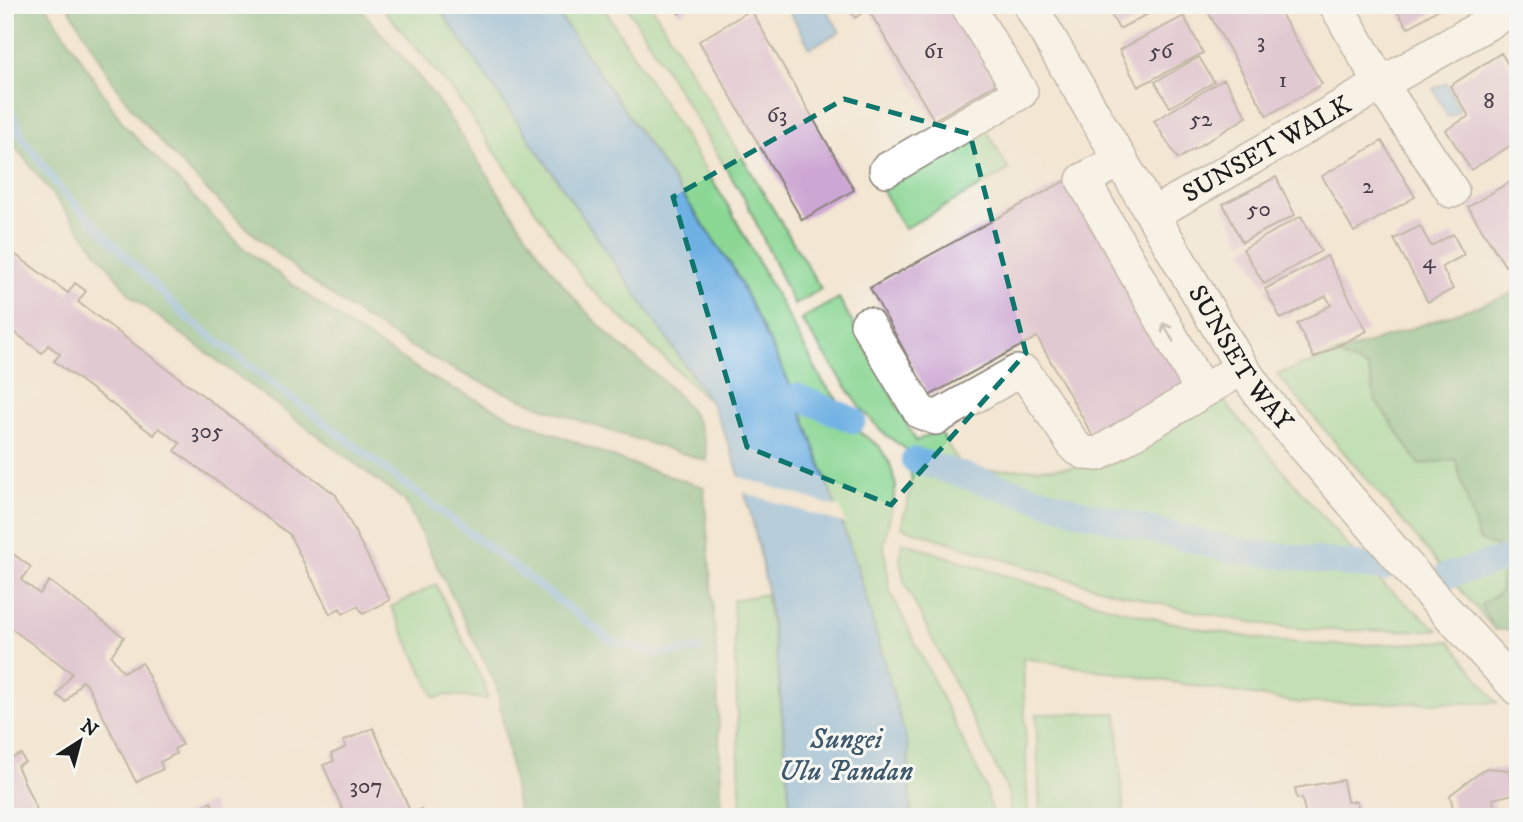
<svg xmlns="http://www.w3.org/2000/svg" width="1523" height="822" font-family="'IM FELL DW Pica',serif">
	<rect width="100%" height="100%" fill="#f6f6f2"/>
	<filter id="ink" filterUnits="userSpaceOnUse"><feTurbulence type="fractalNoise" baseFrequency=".0143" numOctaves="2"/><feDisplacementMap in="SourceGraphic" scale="14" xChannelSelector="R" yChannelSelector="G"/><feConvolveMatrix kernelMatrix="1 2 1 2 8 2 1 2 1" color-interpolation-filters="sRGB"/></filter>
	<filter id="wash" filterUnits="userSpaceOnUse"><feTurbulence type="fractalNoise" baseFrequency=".00686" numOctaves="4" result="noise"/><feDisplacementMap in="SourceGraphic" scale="28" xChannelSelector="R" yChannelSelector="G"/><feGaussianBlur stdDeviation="1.57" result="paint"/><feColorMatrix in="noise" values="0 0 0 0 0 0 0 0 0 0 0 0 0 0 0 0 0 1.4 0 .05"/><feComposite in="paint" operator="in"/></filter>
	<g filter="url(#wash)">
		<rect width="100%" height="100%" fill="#f3e6d2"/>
		<!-- green -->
		<path fill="#8bd794" stroke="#547a58" stroke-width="2" d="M380,5h57l274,398 -124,-118 -132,-191z
			M552,5h50l128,204 93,173 25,31 -55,-23 -60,-122z
			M626,5h25l170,284 -27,16 -48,-104z
			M982,122l27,48 -105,59 -27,-49z
			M839,298l77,143 23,-11 25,41 143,-5 114,-68 140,163 -129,-16 -149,-37 -167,-52 -33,-23 -23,-26 -59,-88z
			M1336,354l32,14 8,33 44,63 35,-5 11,33 37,58 -3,42 -19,14 14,24 -218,-256z
			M798,401l53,25 28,20 11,18 6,22 -12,59 6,46 96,197 7,29h-82l-3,-70 -50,-178z
			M910,466l169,51 154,39 135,15 70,59c-52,0 -107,3 -160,-4 -129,-17 -253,-60 -377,-99l11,-43z
			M902,542c124,40 247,84 378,99 57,7 113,3 170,0l47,62h-196l-278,-45 5,159h-18l-1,-20 -5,-14 -100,-201 -4,-21z
			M436,584l49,102 2,13 -39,-4 -13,3 -44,-91z
			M766,594l11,67 14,156h-50l-8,-217z
			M1117,713l7,104h-84l-4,-103z"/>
		<!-- forest -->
		<path fill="#70b87e" stroke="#466a4d" stroke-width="2" d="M5,5h41l78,120 118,122 109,80 83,52 80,39 112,44 78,25 12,160 6,170h-203l-22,-130 -92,-186 -273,-204 -118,-152 -9,-7z
			M67,5h291c26,34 58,64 82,99 56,79 99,164 170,232 39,37 96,65 97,125 -90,-27 -181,-55 -264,-97 -117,-60 -219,-148 -304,-247 -27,-31 -49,-76 -72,-112z
			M1518,289v341h-23l-14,-25 19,-13 3,-42 -24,-10 -24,-81 -35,6 -44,-64 -8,-33 -32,-14 170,-58z"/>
		<!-- water -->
		<path fill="#70b1e4" stroke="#466680" stroke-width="2" d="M437,5h115l181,263 65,133 60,168 50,178 3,70h-120c-12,-140 -19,-286 -80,-414z
			M786,5h38l16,27 -30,16z
			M1446,83l14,27 -12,7 -15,-28z"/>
		<!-- pier -->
		<path fill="#f3e6d2" d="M737,476l103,32 6,16 -104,-32z"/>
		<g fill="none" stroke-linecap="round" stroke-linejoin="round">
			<!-- stream -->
			<path stroke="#70b1e4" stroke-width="8" d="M5,97l19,42 37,51 127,129 424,322 50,13 37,-5"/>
			<!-- canal -->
			<path stroke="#70b1e4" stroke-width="26" d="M796,396l57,24
				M914,460l167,52 151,38 152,18
				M1446,576l72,-21"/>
		</g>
		<g id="blocks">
			<!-- building -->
			<path fill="#cda7d3" d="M674,5h21l-16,9z
				M847,5h102l47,79 -62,36 -66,-111 -13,9z
				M1106,5h59l-46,24z
				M1204,5h72l46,79 -55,32z
				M1393,5h52l-37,23z
				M751,10l103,180 -52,30 -103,-179z
				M1184,16l19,37 -65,34 -19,-37z
				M1501,53l12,19 5,-3v72l-47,29 -25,-40 23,-14 -19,-30z
				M1199,57l15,25 -44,25 -15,-25z
				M1224,79l23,38 -69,42 -24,-38z
				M1382,141l33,56 -61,35 -32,-56z
				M1276,177l19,38 -53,27 -19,-38z
				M1518,177v82l-13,7 -37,-59z
				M1070,178l118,212 -93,50 -58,-103 -108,59 -59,-108z
				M1301,216l20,35 -57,33 -21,-35z
				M1420,226l11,20 22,-12 11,21 -22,12 11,22 -25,13 -34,-63z
				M5,247l63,46 7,-10 11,8 -8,11 258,193 54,105 -27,14 -5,-8 -15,8 -3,-6 -10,6 -41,-80 -114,-83 5,-8 -21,-15 -5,7 -100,-74 6,-7 -12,-9 -6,8 -37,-28z
				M1327,256l40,75 -53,27 -17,-34 34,-19 -5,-9 -45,23 -16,-30z
				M5,548l26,19 -10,13 19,14 9,-13 75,56 -13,19 12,16 19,-9 40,82 -8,4 2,5 -16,8 3,7 -27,13 -48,-96 -6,-5 -16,21 -9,-7 15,-22 -67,-49z
				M373,728l38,85 10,-4 3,8h-78l-23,-52 11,-4 -3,-7 15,-7 -3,-6z
				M5,754l6,4 10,-4 4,8 -8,4 23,51h-35z
				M1486,768l23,2 4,24 -20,5 2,10 17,-1 2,9h-59l-5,-22z
				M1343,780l4,22 10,-1 3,16h-54l-4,-19 -5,1 -2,-11z
				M211,802l7,15h-39z"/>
		</g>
	</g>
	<g filter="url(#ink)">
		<use href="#blocks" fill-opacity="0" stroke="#888177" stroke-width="2"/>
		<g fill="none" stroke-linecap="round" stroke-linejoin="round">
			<!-- minor casing -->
			<g stroke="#888177" stroke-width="36">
				<g id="minor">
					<path id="s1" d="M1030,5l212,363 21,30 165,193 90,98"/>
					<path d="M1336,5l45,79 71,107"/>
					<path d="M1121,160l-38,20 119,211"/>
					<path d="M886,170l135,-78 -54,-87"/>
					<path id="s2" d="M1153,214l365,-208"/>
					<path d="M867,324l53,88 16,6 81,-46 8,1 51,75 10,5 12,1 144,-86"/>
				</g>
			</g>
			<!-- minor -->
			<use href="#minor" stroke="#fff" stroke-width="33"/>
		</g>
		<!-- one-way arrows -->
		<defs><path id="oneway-shaft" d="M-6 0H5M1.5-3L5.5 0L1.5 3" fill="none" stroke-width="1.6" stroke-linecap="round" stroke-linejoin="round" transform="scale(1.75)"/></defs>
		<use stroke="#999" href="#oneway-shaft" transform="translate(1168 332) rotate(-119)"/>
	</g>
	<!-- marked area -->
	<path d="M0 0H1523V822H0ZM844,99l126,35 56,219 -135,152 -144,-58 -74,-250z" fill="#f3e6d2" fill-opacity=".55" fill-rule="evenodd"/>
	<path fill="none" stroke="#0f766e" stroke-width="5" stroke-dasharray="14 9" stroke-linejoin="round" d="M844,99l126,35 56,219 -135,152 -144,-58 -74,-250z"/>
	<g text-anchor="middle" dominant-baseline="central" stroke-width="6" stroke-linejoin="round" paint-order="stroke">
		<!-- number labels -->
		<g font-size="23" fill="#483f4a">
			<text x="1261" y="41">3</text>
			<text x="934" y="51">61</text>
			<text x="1161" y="51">56</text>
			<text x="1283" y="80">1</text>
			<text x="1489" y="101">8</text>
			<text x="777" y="115">63</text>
			<text x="1201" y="119">52</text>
			<text x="1368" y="186">2</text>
			<text x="1259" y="209">50</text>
			<text x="1429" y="261">4</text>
			<text x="207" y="431">305</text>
			<text x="366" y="786">307</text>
		</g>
		<!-- street labels -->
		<g font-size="26" fill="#1c1c1c" stroke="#f6f6f2">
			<text stroke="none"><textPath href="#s2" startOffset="131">SUNSET WALK</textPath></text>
			<text stroke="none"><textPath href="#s1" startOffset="411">SUNSET WAY</textPath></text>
		</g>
		<!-- water labels -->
		<g font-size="28" font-style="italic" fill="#3e586c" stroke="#f6f6f2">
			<text x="846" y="739">Sungei<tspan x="846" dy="32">Ulu Pandan</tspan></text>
		</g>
	</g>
	<!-- margin -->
	<rect width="1523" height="822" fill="none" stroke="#f6f6f2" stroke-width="28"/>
	<!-- north arrow -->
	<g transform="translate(80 741) rotate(36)" stroke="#f6f6f2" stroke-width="5" paint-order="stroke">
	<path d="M0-5L12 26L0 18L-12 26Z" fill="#1c1c1c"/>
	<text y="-10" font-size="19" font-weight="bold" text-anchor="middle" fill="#1c1c1c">N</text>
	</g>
</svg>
